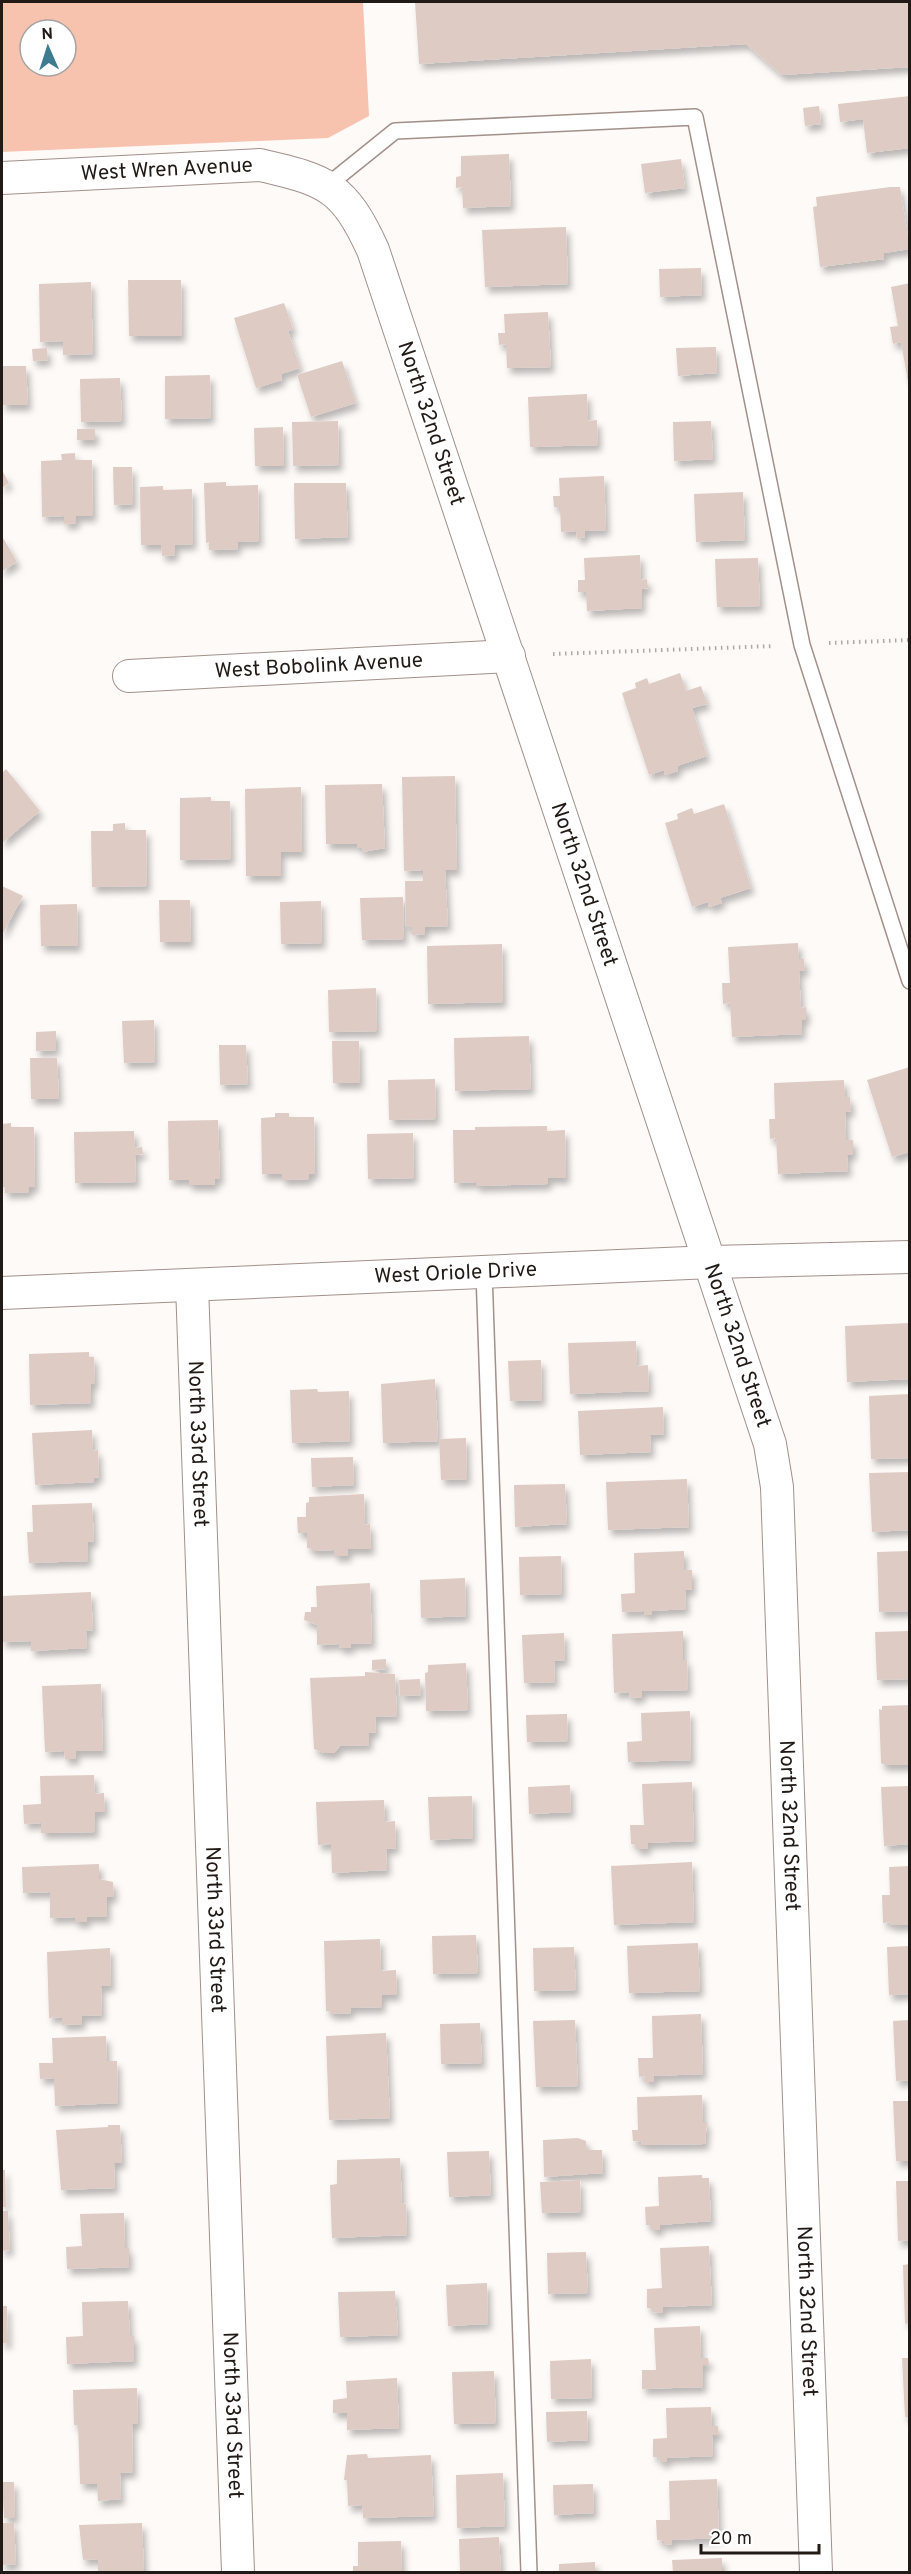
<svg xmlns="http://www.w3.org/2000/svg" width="911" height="2574" font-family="Overpass,sans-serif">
	<defs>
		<filter id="shadow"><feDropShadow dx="3.5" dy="6" stdDeviation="3" flood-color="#0004"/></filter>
	</defs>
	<rect width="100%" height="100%" fill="#fefaf8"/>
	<!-- green -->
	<path fill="#f8c3ae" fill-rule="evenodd" d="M2,2h361l6,114 -41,22 -326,14zM30,30h36v36h-36z"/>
	<!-- building -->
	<path fill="#decbc4" filter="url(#shadow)" d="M415,2h495v65l-128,8 -36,-31 -327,20z
		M910,96v52l-43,5 -4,-34 -23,3 -2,-18z
		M819,106l2,18 -16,2 -2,-18z
		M509,154l2,52 -48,2 -1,-21 -6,1v-11l5,-1v-20z
		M681,159l4,29 -40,5 -4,-29z
		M890,187h10l10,62 -26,4v6l-64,8 -7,-60 4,-1 -1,-9z
		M566,227l2,57 -83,3 -3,-57z
		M701,268l1,27 -42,2 -1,-28z
		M128,280h53l1,56h-53z
		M91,282l2,72 -30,1v-14l-23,1 -1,-58z
		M910,283v98l-2,1 -7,-40 -8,2 -3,-17 8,-1 -7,-39z
		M284,303l9,26 -5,2 12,37 -19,6 1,6 -26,8 -22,-70z
		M548,312l3,55 -44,1 -1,-24 -7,1 -1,-12h7l-1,-19z
		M716,347l1,26 -39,3 -2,-28z
		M47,348l1,12 -15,1 -1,-12z
		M342,361l14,42 -45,14 -14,-42z
		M2,366h24l2,39h-26z
		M210,375l1,43 -46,1v-43z
		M120,378l2,43 -41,1 -1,-43z
		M587,394l1,27 9,-1 1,25 -68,2 -2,-50z
		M338,421l1,44 -46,1 -1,-44z
		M711,421l2,38 -39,2 -1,-39z
		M283,427l1,39h-29l-1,-38z
		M77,429h18v11h-18z
		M75,453v7h17l1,56h-17v7l-12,1v-8l-22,1 -1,-56 21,-1 -1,-6z
		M113,467h19l1,37 -19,1z
		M2,470l7,13 -7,5z
		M604,476l2,54 -21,1v6l-8,1 -1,-7 -15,1 -1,-25h-6l-1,-11h7l-1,-18z
		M226,482v4l32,-1 1,56 -22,1 1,7 -29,1v-8l-3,1 -2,-60z
		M294,483h52l2,54 -53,2z
		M163,486v4l29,-1 1,55 -18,1v10l-13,1 -1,-11h-20l-1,-58z
		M743,492l2,48 -49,2 -2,-48z
		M2,536l15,26 -15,9z
		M640,555l1,25 6,-1 1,9 -6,1v19l-55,3 -1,-19h-8v-12h7l-1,-22z
		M758,558l2,48 -43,1 -2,-48z
		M680,673l6,18 15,-5 6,18 -15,4 15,48 -30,10 1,5 -13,4 -1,-5 -15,5 -27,-82 14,-5 -1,-5 12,-5 2,6z
		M6,769l34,42 -38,32v-70z
		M455,776l2,94h-12l3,56 -23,1v7l-13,1v-8h-6l-1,-46h18v-11l-19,1 -2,-94z
		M382,784l3,64 -23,4 1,-4h-6v-4h-31l-1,-59z
		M301,787l1,65h-21v24h-35l-1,-87z
		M211,797v4h19l1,58 -51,1v-62z
		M724,804l27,84 -31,10 2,5 -13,4 -1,-5 -16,5 -27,-84 13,-4 -1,-5 15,-6 2,6z
		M125,823v7h21l1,56 -55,1 -1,-56h22v-7z
		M2,886l21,10 -21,39z
		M403,897l1,42 -42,1 -2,-42z
		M159,900h31l1,42h-31z
		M321,901l1,42 -41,1 -1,-42z
		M77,904l1,42h-37l-1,-41z
		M798,943l1,16h5l1,12h-6l2,37 5,-1v13h-4v14l-70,3 -2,-34 -7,1 -1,-21h8l-2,-36z
		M502,944l1,58 -75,2 -1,-58z
		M376,988l1,43 -48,1 -1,-42z
		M154,1020l1,42 -31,1 -2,-42z
		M56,1031v19l-20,1v-19z
		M529,1036l2,53 -76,2 -1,-53z
		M332,1041h27l1,42h-27z
		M219,1045h27l2,39 -28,1z
		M30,1058h27l2,41h-28z
		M910,1067v85l-18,5 -25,-77z
		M435,1079l1,40 -47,1 -1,-40z
		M844,1080l1,17h5l1,14 -6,1 1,28h7v15h-6l1,16 -70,3 -2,-36 -6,1 -1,-20h6l-1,-36z
		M275,1113h14v4h25l1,57h-6v5l-27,1v-6h-20l-1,-56 14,-1z
		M218,1120l2,59h-6l1,6h-26v-5h-20l-1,-59z
		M11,1123v4h23l1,60h-6v5l-24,1v-6h-3v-63z
		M547,1126v5l18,-1 1,48h-18v6l-72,2v-4l-22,1 -1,-53h22v-3z
		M134,1131l1,17 7,-1 1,7 -8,1 1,27 -61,1 -1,-51z
		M413,1133l1,45 -46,1 -1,-45z
		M910,1323v56l-63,3 -2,-56z
		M636,1341l1,25 11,-1 1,26 -79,3 -2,-51z
		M89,1352v5h5l1,27h-4v19l-61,2 -1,-51z
		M541,1360l1,40 -32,1 -2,-40z
		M435,1379l3,62 -55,2 -2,-59z
		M317,1389l1,3 31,-1 1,50 -58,2 -2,-53z
		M910,1394v64l-39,1 -2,-63z
		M663,1407l1,27 -14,1 1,17 -71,3 -2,-44z
		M92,1430l1,21 5,-1 1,27 -6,1 1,4 -59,3 -3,-52z
		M466,1438l1,41 -26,1 -2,-41z
		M353,1457l1,28 -42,2 -1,-29z
		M910,1472v58l-38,2 -3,-59z
		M687,1479l2,48 -81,3 -2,-48z
		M565,1484l2,40 -52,3 -1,-42z
		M364,1494l1,31 5,-1 1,25h-23v7h-14v-6l-22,1v-3h-5v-15h-9l-1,-16h9v-14l3,-1v-5z
		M92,1503l2,38 -6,1v19l-59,2 -2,-31h6l-1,-27z
		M684,1551v19h8v20h-7l1,19 -34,2v4h-7l-1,-4 -22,1 -1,-18 14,-1 -1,-40z
		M910,1551v60l-31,1 -2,-60z
		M561,1556l1,38 -42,1 -1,-38z
		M465,1578l1,38 -45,2 -1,-38z
		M370,1583l2,60 -21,1v4h-11l-1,-4 -22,1v-20l-13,-5 1,-8h6v-5h6l-1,-21z
		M91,1592l2,38 -7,1 1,17 -56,3v-10l-29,1v-46z
		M683,1631v29h4l1,30 -46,1v6l-12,1 -1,-6 -15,1 -2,-59z
		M910,1631v48l-33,1 -2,-48z
		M564,1633l1,27 -11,1 1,21 -31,1 -2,-48z
		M386,1659v10l-14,1v-10z
		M466,1663l2,47 -42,1 -1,-38 3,-1v-7z
		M365,1672l30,2 2,42 -22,1 1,15 -7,1v12l-29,1 -6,7h-10l-10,-4 -4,-71 55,-2z
		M420,1679l1,16 -21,1 -1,-16z
		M101,1684l2,67h-27v8h-11l-1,-8 -19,1 -3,-66z
		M910,1705v60h-25l-4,-2 -2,-54 3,1v-4z
		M690,1711l1,49 -63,2 -1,-20 15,-1 -1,-28z
		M567,1714l1,27 -41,1 -1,-27z
		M94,1775l1,19 9,-1 1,19h-10v20l-54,1v-10l-17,1 -1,-19 18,-1 -1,-28z
		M692,1782l2,59 -47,2 1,6h-12v-5h-5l-1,-19h14l-2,-41z
		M570,1785l1,27 -42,2 -1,-27z
		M910,1786v58l-26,2 -3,-59z
		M472,1796l1,42 -43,2 -2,-43z
		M384,1800l1,22 10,-1 1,27 -10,1 1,21 -55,3 -1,-29 -13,1 -2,-43z
		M692,1862l2,60 -80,3 -3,-59z
		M99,1864v15l14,3 1,15h-7v20h-20v5h-12v-5l-25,1v-26l-27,1 -1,-26z
		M910,1866v59h-20l1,-3 -8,1 -1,-28h8l-1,-28z
		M476,1935l2,38 -45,1 -1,-38z
		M380,1939l1,32 15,-1 1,25h-15v12l-32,1 1,5 -20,1v-3h-5l-2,-70z
		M698,1943l2,48 -71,2 -2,-47z
		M910,1946v48l-21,1 -2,-48z
		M574,1947l2,43 -42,1 -1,-43z
		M110,1948l1,38h-10l1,29 -20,1v8l-20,1v-8l-13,1 -2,-66z
		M701,2014l2,60 -49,2v6h-10l1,-6 -6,1 -1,-19h15l-1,-42z
		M575,2020l3,66 -42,1 -3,-66z
		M910,2020v60l-14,1 -3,-60z
		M480,2023l2,40 -41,1 -1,-40z
		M386,2033l4,85 -61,2 -3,-84z
		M106,2036l1,25h10l1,42 -63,3 -1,-28 -14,1 -1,-16h14l-1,-25z
		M702,2095l1,27h4l-2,22 -64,1 1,-3 -9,-1 -1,-11h6l-1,-33z
		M893,2101h17v60h-14z
		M108,2125h12l2,38h-8l1,25 -54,2 -5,-60 52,-3z
		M578,2138l8,3 1,9h15l1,23 -59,4 -1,-37z
		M489,2151l2,44 -42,2 -2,-45z
		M400,2158l2,45 4,1 1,31 -75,3 -2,-53 7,-1v-24z
		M2,2170h3l1,37h-4z
		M702,2175v3h7l2,43 -51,4v5h-9v-5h-5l-1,-18 14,-1 -1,-29z
		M580,2180l1,32 -39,1 -2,-31z
		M896,2181h14v59l-12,1z
		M2,2211h6l2,39 -8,1z
		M124,2213l1,35h4v19l-62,2 -1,-22 16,-1 -2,-32z
		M709,2246l3,59 -49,2v6l-10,-1v-4h-6v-19l15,-1 -2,-40z
		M586,2252l2,41 -40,1 -1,-41z
		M910,2264v59l-5,1 -2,-59z
		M487,2283l1,41 -40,2 -2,-41z
		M395,2291l3,44 -58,2 -2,-45z
		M128,2301l2,35h4v25l-67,3 -1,-27 17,-1 -1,-34z
		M2,2306h5l1,37h-6z
		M700,2326l1,32h7l1,7h-6v22l-61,2v-19h14l-2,-42z
		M902,2358h8v59h-5z
		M591,2359l1,39 -41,1 -1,-38z
		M494,2371l2,52 -42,1 -2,-52z
		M397,2378l2,50 -52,2v-17h-14v-13l14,-2 -1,-17z
		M137,2388l1,36h-6l1,48 -13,1 1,26 -23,2 -1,-17h-17l-2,-59h-4l-1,-35z
		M711,2407l1,19h6l1,9h-7l1,21 -46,2v4h-7l-1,-5h-6v-18l14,-1 -1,-30z
		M587,2411l1,29 -41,2 -1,-30z
		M367,2454l1,4 63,-3 3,61 -71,2 -1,-13 -14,1 -1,-26h-3l3,-25z
		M503,2473l2,53 -48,2 -1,-53z
		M717,2479l2,59 -48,2 1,4 -8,1v-4l-7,-1 -1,-20h14l-1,-39z
		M2,2482h12l1,36h-11z
		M593,2484l1,29 -40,2 -1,-30z
		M2,2523h12l2,41 -14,1z
		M142,2523l2,49h-46v-13l-15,1 -4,-35z
		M499,2537l2,35h-41l-1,-33z
		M401,2541l1,31h-49v-6h5v-24z
		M722,2558v14h-49l-1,-12z
		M595,2562v10h-36v-8z"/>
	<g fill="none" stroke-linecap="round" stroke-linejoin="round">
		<!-- service casing -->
		<g stroke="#a2908a" stroke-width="18">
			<path id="service" d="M328,185l67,-54 300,-14 107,528 108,336
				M484,1272l45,1300"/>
		</g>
		<!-- minor casing -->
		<g stroke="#a2908a" stroke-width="34">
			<g id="minor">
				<path id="s1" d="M2,178l258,-13c66,15 84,21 113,85l397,1194 7,43 39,1085"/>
				<path id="s2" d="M129,676l380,-20"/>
				<path id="s3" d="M192,1285l46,1287"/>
				<path id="s4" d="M2,1293l709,-31 199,-5"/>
			</g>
		</g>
		<!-- path -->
		<path stroke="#aea9a7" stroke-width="4" stroke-dasharray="1.5 4.5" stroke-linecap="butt" d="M829,643l81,-3
			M553,654l221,-8"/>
		<!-- service -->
		<use href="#service" stroke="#fff" stroke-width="15"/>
		<!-- minor -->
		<use href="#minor" stroke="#fff" stroke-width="32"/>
	</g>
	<g text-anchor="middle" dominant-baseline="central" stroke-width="5" stroke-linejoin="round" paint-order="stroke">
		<!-- street labels -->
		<g font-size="21" fill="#211a17" stroke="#fff">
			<text stroke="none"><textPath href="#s1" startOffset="165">West Wren Avenue</textPath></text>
			<text stroke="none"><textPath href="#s1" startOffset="591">North 32nd Street</textPath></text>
			<text stroke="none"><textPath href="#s2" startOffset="190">West Bobolink Avenue</textPath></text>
			<text stroke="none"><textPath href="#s1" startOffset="1077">North 32nd Street</textPath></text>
			<text stroke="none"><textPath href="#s4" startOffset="454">West Oriole Drive</textPath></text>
			<text stroke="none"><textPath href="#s1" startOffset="1563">North 32nd Street</textPath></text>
			<text stroke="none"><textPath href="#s3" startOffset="159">North 33rd Street</textPath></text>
			<text stroke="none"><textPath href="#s1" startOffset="2049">North 32nd Street</textPath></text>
			<text stroke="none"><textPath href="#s3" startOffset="645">North 33rd Street</textPath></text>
			<text stroke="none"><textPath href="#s1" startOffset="2535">North 32nd Street</textPath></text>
			<text stroke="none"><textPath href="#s3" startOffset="1131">North 33rd Street</textPath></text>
		</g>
	</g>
	<!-- border -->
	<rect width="911" height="2574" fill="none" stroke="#211a17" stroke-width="6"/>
	<!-- north arrow -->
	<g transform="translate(48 48) rotate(357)"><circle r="28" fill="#ffffff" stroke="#a6a3a2" stroke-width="1.5"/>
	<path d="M0-4.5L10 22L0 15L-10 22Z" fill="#3d7b90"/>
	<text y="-9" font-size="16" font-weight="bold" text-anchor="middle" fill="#211a17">N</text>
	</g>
	<!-- scale -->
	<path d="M701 2544v9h118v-9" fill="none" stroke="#211a17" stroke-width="3"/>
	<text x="710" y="2544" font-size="18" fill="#211a17" stroke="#ffffff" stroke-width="4.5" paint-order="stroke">20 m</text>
</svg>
